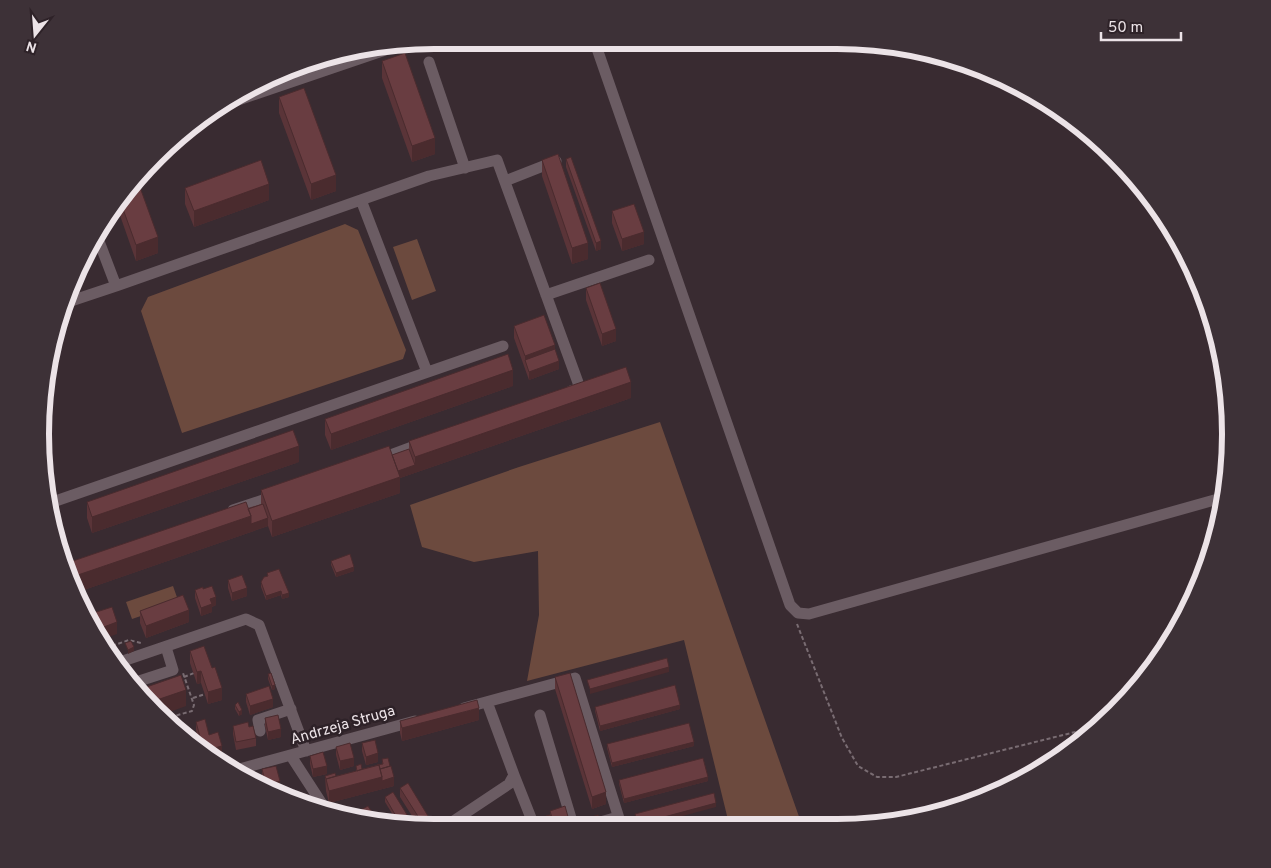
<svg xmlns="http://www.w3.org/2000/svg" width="1271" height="868" font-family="Overpass,sans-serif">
	<rect width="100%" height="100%" fill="#392b31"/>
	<!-- green -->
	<path fill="#6c4a3e" d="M345,224l13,6 48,120 -3,9 -221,74 -41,-122 7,-14z
		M417,239l19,52 -24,9 -19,-53z
		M660,422l143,406h-73l-46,-188 -157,41 12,-66 -1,-64 -64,11 -52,-15 -12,-42 109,-38z
		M173,586l6,17 -47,16 -6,-17z"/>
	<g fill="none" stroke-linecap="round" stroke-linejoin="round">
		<!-- path -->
		<path stroke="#796c72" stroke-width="2" stroke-dasharray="4 2.5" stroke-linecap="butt" d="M403,52l33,-12
			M197,124l12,-5
			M797,624l45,114 16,28 19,11h19l203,-51
			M107,638l4,8
			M106,648l23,-8 12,3
			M184,677l10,-4
			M193,698l12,-4
			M164,719l28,-8 2,-6 -11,-32"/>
		<!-- minor -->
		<path stroke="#6b5c63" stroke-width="11" d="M594,40l196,565 8,8 11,1 416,-117
			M429,62l36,106
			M212,109l182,-62
			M505,181l51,-20
			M361,200l66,172
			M97,236l19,50 313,-110 68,-16 83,228 -9,3
			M546,295l103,-35
			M65,303l51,-17
			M380,459l43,-16
			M47,504l456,-158
			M233,510l42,-14
			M117,663l129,-44 13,6 47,126
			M133,683l40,-13 -7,-23
			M464,708l111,-30 47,150
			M540,715l34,113
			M260,731l-2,-11 33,-11
			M291,756l35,54
			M236,770l179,-49
			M514,775l21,53
			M586,826l32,-9
			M443,828l66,-44 5,-9 -27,-73"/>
	</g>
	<!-- wall -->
	<path fill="#5a3438" d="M382,61l53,93 -23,8 -30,-84z
		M279,97l57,94 -25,9 -32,-87z
		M566,159l35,90 -5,2 -30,-84z
		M542,160l46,99 -16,5 -30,-88z
		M185,188l84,12 -75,27 -9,-23z
		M122,194l36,59 -22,8 -20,-57z
		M612,211l32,33 -22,7 -10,-28z
		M586,288l30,53 -14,5 -16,-46z
		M514,326l41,23 4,20 -30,11 -15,-42z
		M513,386l-182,64 -6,-15v-16z
		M631,398l-231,80v15l-128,44 -4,-11 -190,66 -11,-29 194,-59v-14l131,-35 17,-6v-8z
		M299,462l-207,71 -5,-15v-16z
		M331,561l23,10 -18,6 -5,-12z
		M267,573l22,24 -7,2 -1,-4 -15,5 -5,-13v-5l6,-6z
		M228,580l19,16 -15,5 -4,-13z
		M203,589l13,16 -4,2v5l-11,4 -6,-18v-8z
		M140,611l49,11 -43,16 -6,-15z
		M190,651l32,49 -14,4 -7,-21 -4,1 -7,-21z
		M268,674l7,15 -3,1 -4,-11z
		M555,677l51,127 -14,5 -37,-120z
		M246,694l27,13 -23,8 -4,-13z
		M235,705l7,9 -3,2 -4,-7z
		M595,707l85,2 -80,22 -5,-20z
		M265,718l16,19 -13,3 -3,-14z
		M479,720l-77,21 -2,-8v-12z
		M196,722l13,13 13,19 -6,2 -16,-11 -4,-15z
		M233,726l16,1 7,11v8l-20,4 -3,-16z
		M362,743l16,19 -12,3 -4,-14z
		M607,744l87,2 -82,21 -5,-19z
		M336,747l18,19 -14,4 -4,-15z
		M310,756l17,18 -14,3 -3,-13z
		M382,759l12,27 -65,17 -3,-12 -1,-15h11l20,-5v-5l6,3 20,-5z
		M262,769l18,20 -8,3 -7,-3 -3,-11z
		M619,780l89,1 -84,22 -5,-19z
		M400,788l28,36 -4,3h-5l-19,-30z
		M385,797l29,29 -15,-1 -14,-23z
		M550,811l20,13 32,4h-55l-1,-4v-8l4,-1z"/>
	<!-- shaded-wall -->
	<path fill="#4a2b2e" d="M435,138v16l-23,8v-16z
		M336,175v16l-25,9v-16z
		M269,184v16l-75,27v-16z
		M644,232v12l-22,7v-12z
		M158,237v16l-22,8v-16z
		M601,241v8l-5,2v-8z
		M588,243v16l-16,5v-16z
		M616,329v12l-14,5v-12z
		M555,345v12l-30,3v-4z
		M559,361v8l-30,11v-8z
		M513,370v16l-182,64v-16z
		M631,382v16l-231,80v15l-128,44v-16l123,-49 20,-7v-8z
		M299,446v16l-207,71v-16z
		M251,516l17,2v8l-190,66 -6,-15z
		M354,567v4l-18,6v-4z
		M247,588v8l-15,5v-8z
		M281,591v4l-15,5v-4z
		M289,593v4l-7,2v-4z
		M216,597v8l-4,2v5l-11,4v-8l9,-9z
		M189,610v12l-43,16v-12z
		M117,622v12l-17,6 -7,-9z
		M134,647v4l-6,3v-4z
		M669,667v5l-79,22v-5z
		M201,671v12l-4,1v-12z
		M275,685v4l-3,1v-4z
		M222,688v12l-14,4v-12z
		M186,690v16l-27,10 -3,-3 -8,-10z
		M273,699v8l-23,8v-9z
		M680,705v4l-80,22v-5z
		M479,708v12l-77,21v-13z
		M242,710v4l-3,2v-4z
		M281,729v8l-13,3v-8z
		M208,742v8l-6,-4v-2z
		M694,742v4l-82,21v-4z
		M222,746v8l-6,2 -6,-4v-3z
		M378,753v9l-12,3v-8z
		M354,758v8l-14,4v-9z
		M327,766v8l-14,3v-8z
		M382,777h12v9l-65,17v-12z
		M708,777v4l-84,22v-4z
		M280,781v8l-8,3 -6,-2v-5z
		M606,792v12l-14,5v-12z
		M716,803v4l-78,21v-4z
		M428,816v8l-4,3h-3v-6z"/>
	<!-- building -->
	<path fill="#693d41" stroke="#4a2b2e" d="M405,53l30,85 -23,8 -30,-85z
		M304,88l32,87 -25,9 -32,-87z
		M558,154l30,89 -16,5 -30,-88z
		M571,157l30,84 -5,2 -30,-84z
		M261,160l8,24 -75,27 -9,-23z
		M137,179l21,58 -22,8 -17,-47 3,-4z
		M634,204l10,28 -22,7 -10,-28z
		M600,283l16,46 -14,5 -16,-46z
		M544,315l11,30 -30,11 -11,-30z
		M555,349l4,12 -30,11 -4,-12z
		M508,354l5,16 -182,64 -6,-15z
		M626,367l5,15 -216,75 -6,-16z
		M293,430l6,16 -207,71 -5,-15z
		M389,446l11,31 -128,44 -11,-31z
		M409,449l6,16 -17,6 -6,-16z
		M246,502l5,14 -179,61 -5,-14z
		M263,504l5,14 -17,6v-8l-3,-7z
		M350,554l4,13 -18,6 -5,-12z
		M279,569l10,24 -7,2 -1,-4 -15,5 -5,-14 3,-5 4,-1 -1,-3z
		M242,575l5,13 -15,5 -4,-13z
		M212,586l4,11 -6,2 2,5 -11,4 -6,-18 8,-3v2z
		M183,595l6,15 -43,16 -6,-15z
		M112,607l5,15 -24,9 -6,-16z
		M131,641l3,6 -6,3 -3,-7z
		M204,646l8,22 3,-1 7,21 -14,4 -7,-21 -4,1 -7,-21z
		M667,658l2,9 -79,22 -3,-9z
		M271,673l4,12 -3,1 -4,-12z
		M570,673l36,119 -14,5 -37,-120z
		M181,675l5,15 -38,13 -12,-16h1l1,3z
		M675,685l5,20 -80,21 -5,-19z
		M269,686l4,13 -23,7 -4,-12z
		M477,700l2,8 -77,20 -2,-7z
		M238,702l4,8 -3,2 -4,-7z
		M278,715l3,14 -13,3 -3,-14z
		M205,719l4,16 9,-3 4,14 -12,3 -2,-7 -6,2 -6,-22z
		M248,722l1,5 4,-1 3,12 -20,4 -3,-16z
		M689,723l5,19 -82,21 -5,-19z
		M375,740l3,13 -12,4 -4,-14z
		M350,743l4,15 -14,3 -4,-14z
		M323,752l4,14 -14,3 -3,-13z
		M388,758l2,8 -10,3 -1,-4h-2l6,-1 -1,-5z
		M703,758l5,19 -84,22 -5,-19z
		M361,764l1,5 -5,2 -1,-5z
		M379,765l3,12 -53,14 -3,-12z
		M276,766l4,15 -14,4 -4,-16z
		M391,766l3,11 -12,4v-4l-2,-8z
		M245,773l2,5 -5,-4z
		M335,773l1,3 -10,3 -1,-3z
		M408,783l20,33 -7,5 -21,-33z
		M393,792l21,34 -13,-1 -16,-28z
		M714,793l2,10 -78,21 -3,-10z
		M368,806l10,16 -21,-2 -5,-1 -2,-3z
		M565,806l5,18 28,-9 4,13h-47l-5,-17z
		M550,815l4,13h-4l-4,-12z
		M720,820l2,8h-12l-1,-6z"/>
	<g text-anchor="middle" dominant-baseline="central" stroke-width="5" stroke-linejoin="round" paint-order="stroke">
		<!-- street labels -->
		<g font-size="15" fill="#ece3e7" stroke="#2e2228">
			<text transform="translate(343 726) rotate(-16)">Andrzeja Struga</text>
		</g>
	</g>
	<!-- crop -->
	<path d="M0 0H1271V868H0ZM434 49H837A385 385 0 0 1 1222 434V434A385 385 0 0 1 837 819H434A385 385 0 0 1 49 434V434A385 385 0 0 1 434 49Z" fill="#3d3137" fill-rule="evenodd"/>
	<path fill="none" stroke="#ece3e7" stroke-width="6" d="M434 49H837A385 385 0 0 1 1222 434V434A385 385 0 0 1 837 819H434A385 385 0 0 1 49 434V434A385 385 0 0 1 434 49Z"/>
	<!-- north arrow -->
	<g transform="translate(35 35) rotate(197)" stroke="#2e2228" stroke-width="4" paint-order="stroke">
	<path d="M0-4L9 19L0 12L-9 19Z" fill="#ece3e7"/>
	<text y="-8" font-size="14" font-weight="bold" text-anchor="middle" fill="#ece3e7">N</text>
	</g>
	<!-- scale -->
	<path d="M1101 32v8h80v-8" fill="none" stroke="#ece3e7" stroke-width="2.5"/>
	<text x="1108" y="32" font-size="15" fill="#ece3e7" stroke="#2e2228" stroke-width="4" paint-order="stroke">50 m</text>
</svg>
